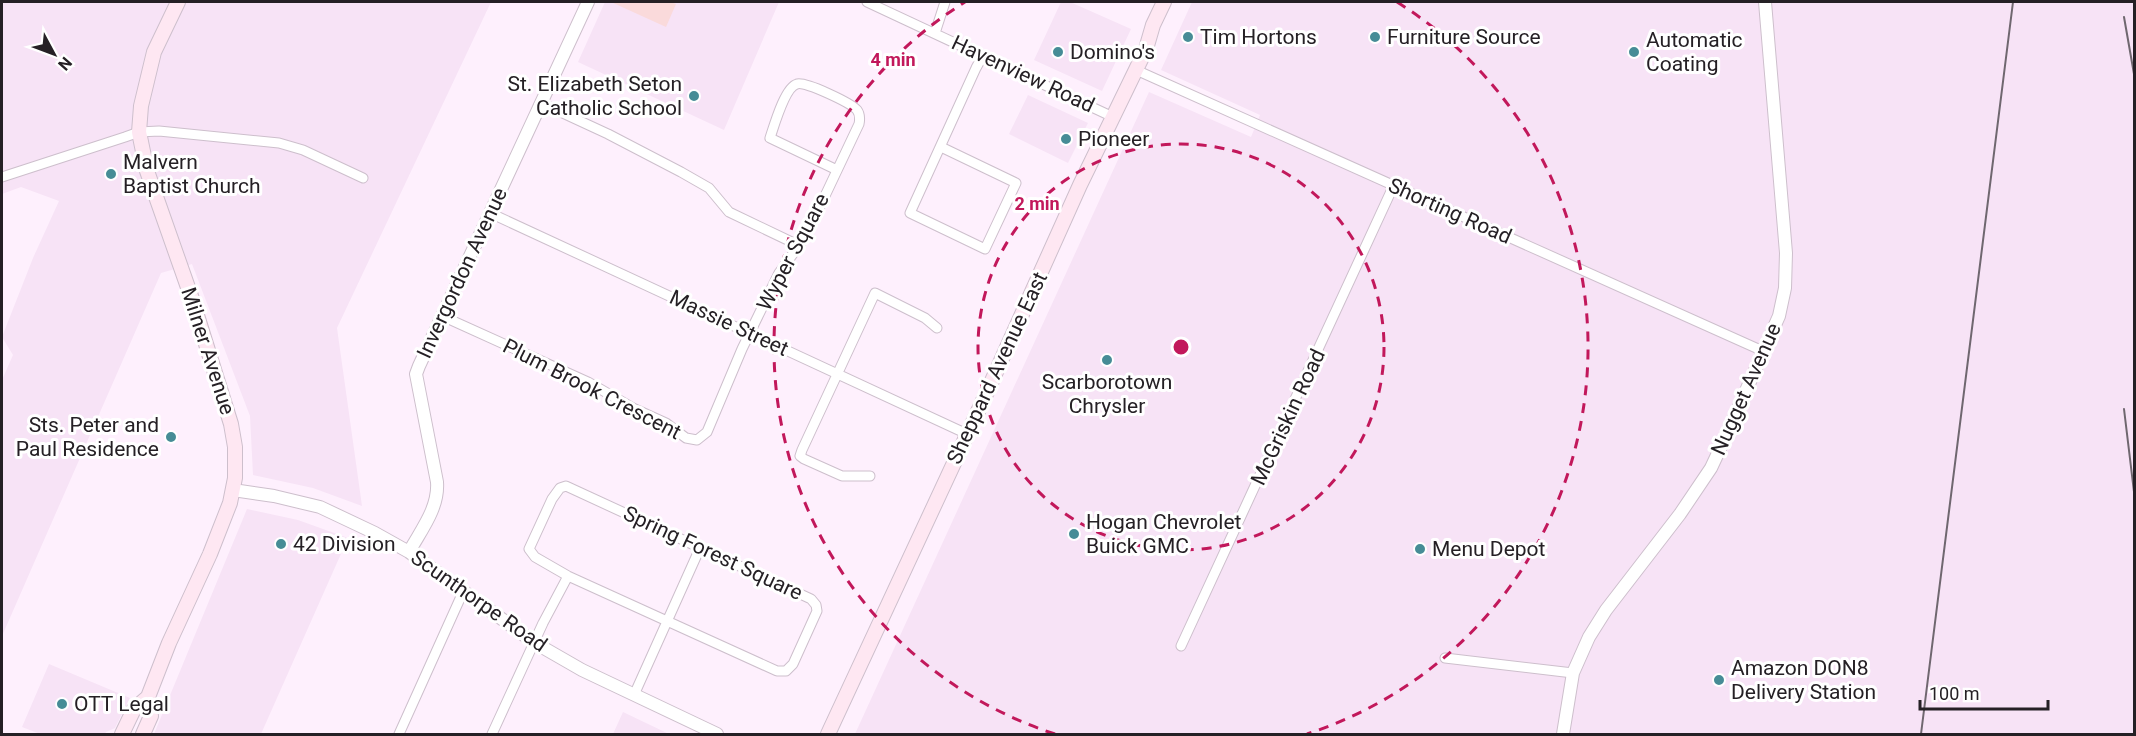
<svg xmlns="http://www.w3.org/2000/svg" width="2136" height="736" font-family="Roboto,sans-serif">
	<rect width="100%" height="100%" fill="#fef0fd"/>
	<!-- built -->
	<path fill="#f7e3f6" d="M2,2h489l-154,326 25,178 -49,-18 -60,-13 -3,-59 -58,-152 -31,9 -159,363v-256l11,-25 -11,-18 31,-79 26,-57 -38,-14 -19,7z
		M605,2h174l-55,128 -146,-68z
		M1061,2h9l61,27 -29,62 -68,-31z
		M1192,2h942v732h-1279l294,-642 102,45 9,-22 -99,-45z
		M1028,95l60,28 -20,40 -59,-29z
		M247,509l51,11 50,18 -87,196h-107z
		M49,664l81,34 -15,30 -9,4 -1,2h-65l-18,-7z
		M623,712l46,22h-56z"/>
	<!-- green -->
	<path fill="#fadadb" d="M611,2h59l6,2 -10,23z"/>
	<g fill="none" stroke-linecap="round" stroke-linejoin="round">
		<!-- minor casing -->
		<g stroke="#cdbfcc" stroke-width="11">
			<path id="minor" d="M867,2l246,115
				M935,33l10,-31
				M1136,70l629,282
				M541,103l67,31 73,38 28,16 20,24 69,33
				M941,147l75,36 -31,66 -75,-36 66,-145 6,-11
				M2,177l123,-40 14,-5 20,-1 120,12 24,7 60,28
				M490,213l477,221
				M442,316l146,66 45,26 33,15 20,15 11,2 10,-8 35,-83 37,-76 27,-37 53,-112c1,-5 1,-10 -2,-14 -6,-7 -52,-29 -60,-26 -12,3 -23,42 -27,54l67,32
				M870,476h-28l-38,-17 -4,-3 2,-6 73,-157 50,25 12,10
				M566,486l245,113 5,6 1,6 -24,53 -7,7h-9l-209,-95 -33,-19 -6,-8 23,-50 8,-11z
				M1181,646l212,-459
				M1445,658l128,15
				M634,695l66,-147
				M399,734l64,-142
				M492,734l51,-111 25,-47"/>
		</g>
		<!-- tertiary casing -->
		<g stroke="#cdbfcc" stroke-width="14">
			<path id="tertiary" d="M233,490l41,6 46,11 55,26 34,19 126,91 47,27 135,64
				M409,552c12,-22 30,-44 28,-70l-21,-108 3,-8 169,-364
				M1563,734l10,-61 16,-36 17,-27 74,-96 31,-46 15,-32 53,-120 6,-28 1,-35 -21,-251"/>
		</g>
		<!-- secondary casing -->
		<g stroke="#cdbfcc" stroke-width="16">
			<path id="secondary" d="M122,734l12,-25 14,-12 21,-54 41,-89 20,-51 5,-25v-31l-4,-23 -40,-128 -44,-125 -8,-39 2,-26 13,-54 24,-50
				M143,734l8,-18 -3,-19
				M828,734l159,-342 93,-207 66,-136 7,-24 11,-23"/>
		</g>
		<!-- minor -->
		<use href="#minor" stroke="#fff" stroke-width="9"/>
		<!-- tertiary -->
		<use href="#tertiary" stroke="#fff" stroke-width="12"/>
		<!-- secondary -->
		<use href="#secondary" stroke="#fee7f2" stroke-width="14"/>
		<!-- rail -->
		<path stroke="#6f676f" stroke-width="2" d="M2124,17l10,57
			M2124,409l10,83
			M1921,734l92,-732"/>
	</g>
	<!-- distance rings -->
	<g fill="none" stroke="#c2185b" stroke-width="3" stroke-dasharray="10 8">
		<circle cx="1181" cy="347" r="203"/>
		<path d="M1055 734A407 407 0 0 1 965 2M1397 2A407 407 0 0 1 1307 734"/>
	</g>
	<!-- markers -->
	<g fill="#468c96" stroke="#fff" stroke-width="2">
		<circle cx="1188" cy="37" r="6"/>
		<circle cx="1375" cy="37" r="6"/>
		<circle cx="1058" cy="52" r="6"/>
		<circle cx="1634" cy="52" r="6"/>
		<circle cx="694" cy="96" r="6"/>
		<circle cx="1066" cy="139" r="6"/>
		<circle cx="111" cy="174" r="6"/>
		<circle cx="1107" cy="360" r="6"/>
		<circle cx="171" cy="437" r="6"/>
		<circle cx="1074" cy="534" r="6"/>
		<circle cx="281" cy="544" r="6"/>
		<circle cx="1420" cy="549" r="6"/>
		<circle cx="1719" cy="680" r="6"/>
		<circle cx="62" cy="704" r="6"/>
	</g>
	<g text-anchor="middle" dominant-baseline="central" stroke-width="6" stroke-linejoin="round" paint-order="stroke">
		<!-- poi labels -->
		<g font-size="21" fill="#252025" stroke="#fff" text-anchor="start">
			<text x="1200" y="37">Tim Hortons</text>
			<text x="1387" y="37">Furniture Source</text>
			<text x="1646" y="40">Automatic<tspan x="1646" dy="24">Coating</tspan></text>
			<text x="1070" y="52">Domino's</text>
			<text x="682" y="84" text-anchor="end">St. Elizabeth Seton<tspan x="682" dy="24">Catholic School</tspan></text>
			<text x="1078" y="139">Pioneer</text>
			<text x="123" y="162">Malvern<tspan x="123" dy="24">Baptist Church</tspan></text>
			<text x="1107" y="382" text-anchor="middle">Scarborotown<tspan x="1107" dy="24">Chrysler</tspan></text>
			<text x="159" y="425" text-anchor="end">Sts. Peter and<tspan x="159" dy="24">Paul Residence</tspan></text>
			<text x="1086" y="522">Hogan Chevrolet<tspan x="1086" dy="24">Buick GMC</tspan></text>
			<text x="293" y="544">42 Division</text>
			<text x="1432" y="549">Menu Depot</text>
			<text x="1731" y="668">Amazon DON8<tspan x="1731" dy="24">Delivery Station</tspan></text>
			<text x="74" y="704">OTT Legal</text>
		</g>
		<!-- street labels -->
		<g font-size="21" fill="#252025" stroke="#fff">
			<text transform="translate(1023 74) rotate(25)">Havenview Road</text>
			<text transform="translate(1450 211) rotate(24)">Shorting Road</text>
			<text transform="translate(793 252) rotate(-62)">Wyper Square</text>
			<text transform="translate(462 273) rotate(-65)">Invergordon Avenue</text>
			<text transform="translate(729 323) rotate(25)">Massie Street</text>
			<text transform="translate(208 351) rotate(72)">Milner Avenue</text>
			<text transform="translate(997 368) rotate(-65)">Sheppard Avenue East</text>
			<text transform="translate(592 389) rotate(27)">Plum Brook Crescent</text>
			<text transform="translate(1746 389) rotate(-66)">Nugget Avenue</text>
			<text transform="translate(1288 417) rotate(-65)">McGriskin Road</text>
			<text transform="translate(713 553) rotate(25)">Spring Forest Square</text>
			<text transform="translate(479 601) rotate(35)">Scunthorpe Road</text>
		</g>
	</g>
	<circle cx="1181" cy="347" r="9" fill="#c2185b" stroke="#fff" stroke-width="3"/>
	<g font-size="18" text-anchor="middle" font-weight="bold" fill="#c2185b" stroke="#fff" stroke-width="6" stroke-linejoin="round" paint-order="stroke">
		<text x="893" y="66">4 min</text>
		<text x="1037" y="210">2 min</text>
	</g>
	<!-- border -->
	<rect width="2136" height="736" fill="none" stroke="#252025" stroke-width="6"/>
	<!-- north arrow -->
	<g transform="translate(54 54) rotate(131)" stroke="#ffffff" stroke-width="4.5" paint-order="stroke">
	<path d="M0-4.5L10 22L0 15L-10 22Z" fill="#252025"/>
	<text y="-9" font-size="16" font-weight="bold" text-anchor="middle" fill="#252025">N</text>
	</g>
	<!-- scale -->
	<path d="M1920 700v9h128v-9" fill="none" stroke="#252025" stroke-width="3"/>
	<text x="1929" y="700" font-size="18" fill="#252025" stroke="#ffffff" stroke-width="4.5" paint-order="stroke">100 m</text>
</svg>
